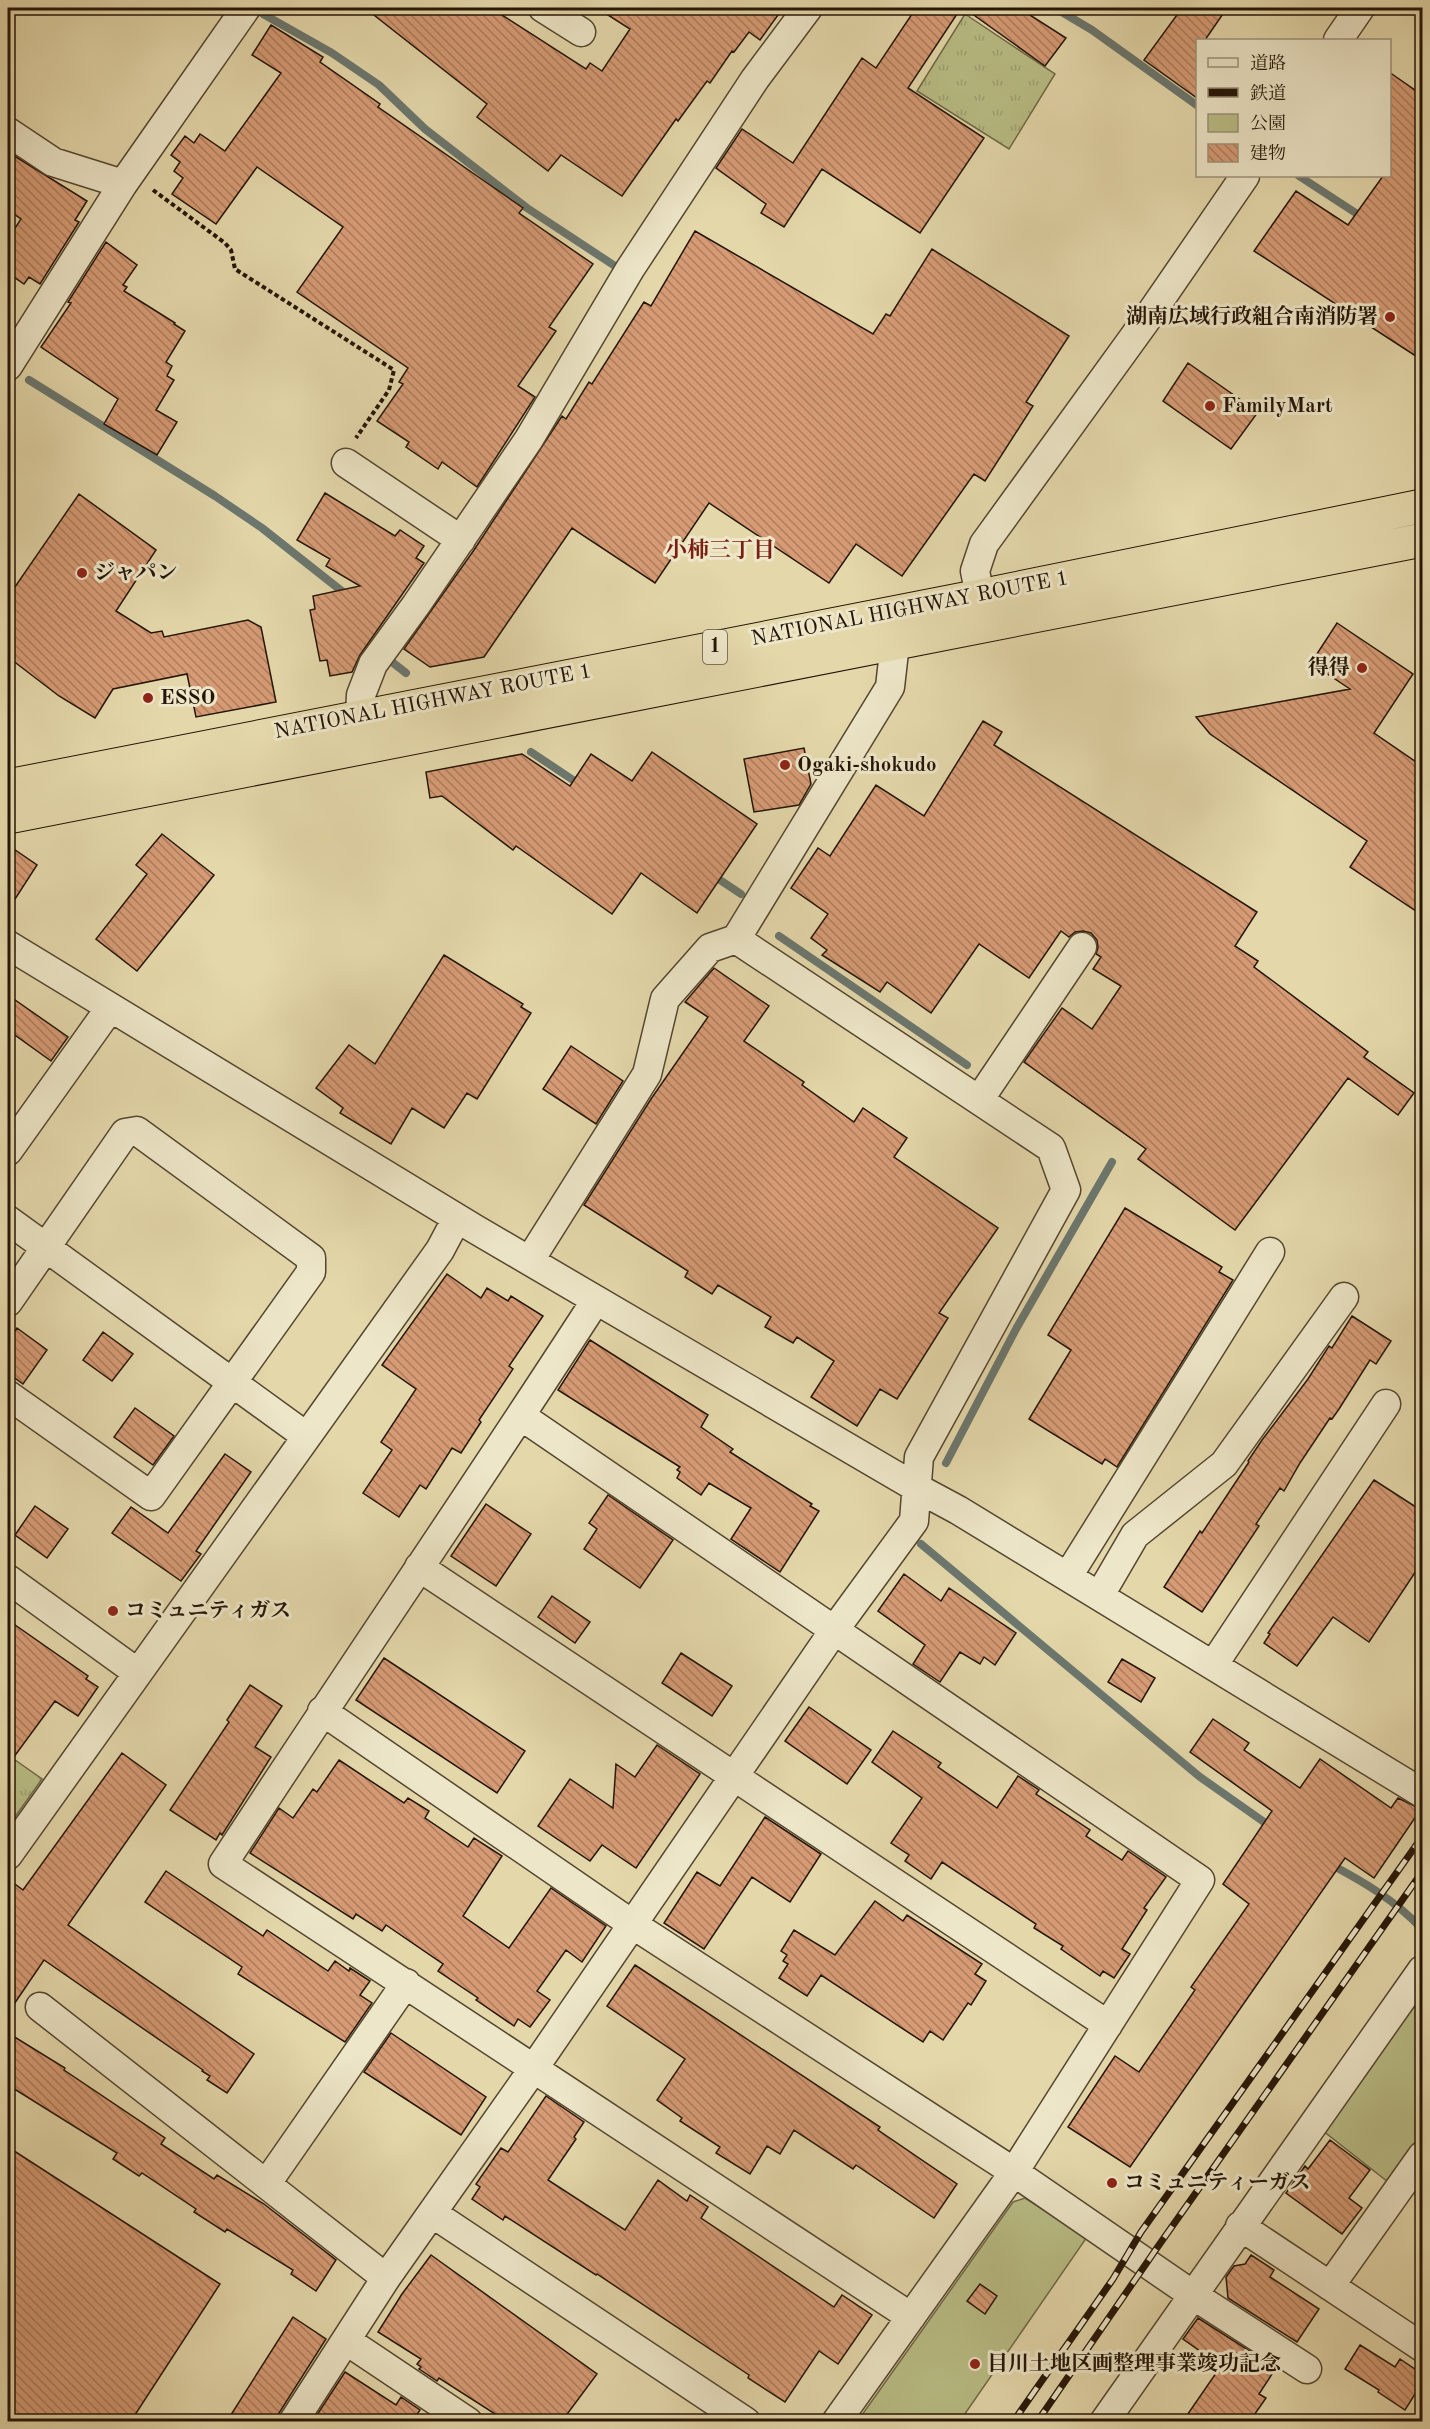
<svg xmlns="http://www.w3.org/2000/svg" width="1430" height="2429" font-family="'Old Standard TT','Noto Serif JP',serif">
	<defs>
		<pattern id="grass-tufts" width="24" height="20" patternUnits="userSpaceOnUse" patternTransform="scale(1.5)"><rect width="24" height="20" fill="#b9bd86"/><path d="M3 7l-1-3M5 7V3M7 7l1-3M15 17l-1-3M17 17v-4M19 17l1-3" fill="none" stroke="#9fa272"/></pattern>
		<pattern id="building-back-hatch" width="6" height="6" patternUnits="userSpaceOnUse" patternTransform="scale(1.5)"><rect width="6" height="6" fill="#d69b75"/><path d="M-1 5l2 2M0 0l6 6M5-1l2 2" fill="none" stroke="#ad7d5e"/></pattern>
	</defs>
	<rect width="100%" height="100%" fill="#e4d8ab"/>
	<filter id="stains"><feTurbulence type="fractalNoise" baseFrequency=".00333" numOctaves="4"/><feColorMatrix values="0 0 0 0 .2 0 0 0 0 .09 0 0 0 0 .02 0 0 0 .5 -.17"/></filter>
	<radialGradient id="worn" r=".72"><stop offset=".6" stop-color="#630" stop-opacity="0"/><stop offset="1" stop-color="#630" stop-opacity=".3"/></radialGradient>
	<!-- grass -->
	<path fill="url(#grass-tufts)" stroke="#6e6946" stroke-width="1.5" d="M965,14l90,60 -46,75 -92,-58z
		M8,1755l34,24 -34,48z"/>
	<!-- park -->
	<path fill="#b9bd86" stroke="#6e6946" stroke-width="1.5" d="M1417,1996l5,4v133l-34,49 -66,-52z
		M1025,2198l62,39 -127,184 -103,1 156,-220z"/>
	<g fill="none" stroke-linecap="round" stroke-linejoin="round">
		<!-- stream -->
		<path stroke="#6b776f" stroke-width="8" d="M1055,8l37,22 106,76
			M263,14l69,39 47,32 46,44 102,79 91,60
			M1299,176l66,43
			M29,380l186,116 47,32 86,68
			M392,662l14,11
			M531,752l51,34
			M711,874l30,20
			M779,936l188,129
			M946,1463l70,-134 96,-167
			M921,1544l279,233 74,52
			M1330,1864c34,18 66,37 92,65"/>
	</g>
	<!-- building -->
	<path fill="url(#building-back-hatch)" stroke="#241507" stroke-width="1.5" d="M365,8h126l95,61 4,-6 12,8 28,-42 -33,-21h186l-23,32 -11,-8 -15,20 -2,-1 -22,32 -3,-2 -29,40 -2,-2 -54,77 -61,-41 -13,16 -71,-54 10,-13z
		M916,8h45l-53,80 76,50 -64,95 -98,-64 -38,58 -23,-14 5,-9 -50,-36 26,-39 51,34 69,-105 14,10z
		M964,8h55l47,30 -21,28z
		M1182,8h45l-22,32h-8v58l-53,-38z
		M271,25l52,32 -3,5 60,42 -2,3 145,101 -4,5 74,51 -44,63 7,4 -38,55 17,11 -58,90 -35,-25 -4,7 -32,-22 3,-5 -32,-21 26,-37 -4,-2 9,-14 -111,-76 46,-65 -86,-60 -41,57 -44,-30 11,-16 -9,-7 6,-9 -9,-7 14,-19 9,7 6,-9 25,17 56,-78 -29,-18z
		M1389,72l33,23v265l-168,-109 42,-60 52,34 35,-49h6z
		M8,152l79,49 -12,19 4,2 -39,62 -11,-7 -5,7 -16,-11v-34l13,-20 -13,-9z
		M695,231l178,103 13,-20 4,2 42,-67 137,87 -43,66 7,4 -48,75 -11,-7 -72,102 -46,-32 -27,39 -120,-80 -54,80 -83,-55 -88,129 -54,10 -26,-18 70,-99 88,-134 4,3 23,-37 3,2 52,-82 7,4z
		M106,242l31,23 -14,20 4,2 -3,4 51,32 -1,1 11,7 -19,31 6,4 -5,10 7,4 -18,30 21,12 -20,33 -53,-31 14,-25 -77,-52 30,-44 -3,-1z
		M1188,363l70,49 -27,37 -68,-48z
		M325,493l70,43 5,-6 24,16 -8,12 8,5 -64,92 -8,17 -22,4 -3,-16 -7,1 -10,-51 5,-1 -2,-13 47,-10 -34,-20 4,-7 -33,-19z
		M79,494l77,56 -40,61 35,22 11,-2 2,6 84,-17 13,7 15,75 -80,15 -9,-43 -74,15 -18,29 -36,-22 -51,-39v-60z
		M1337,623l76,51 -39,59 48,33v149l-72,-48 17,-26 -157,-107 -14,-17 154,-28 -39,-26z
		M983,721l19,11 -8,13 263,167 -22,34 23,15 -4,6 114,85 -4,5 50,36 -16,22 -50,-37 -113,152 -97,-71 8,-10 -122,-87 38,-54 30,21 29,-43 -28,-17 8,-12 -5,-3 2,-6 -1,-8 -6,-7 -8,-2 -8,1 -6,5 -8,-6 -32,47 -50,-34 -48,69 -44,-31 -7,10 -58,-37 5,-5 -16,-12 17,-24 -37,-26 27,-40 12,8 46,-71 48,31z
		M804,748l7,36 -12,21 -45,7 -10,-53z
		M652,752l105,72 -60,89 -56,-40 -29,41 -96,-68 -3,4 -71,-54 -12,2 -4,-26 96,-18 48,32 21,-32 41,27z
		M162,834l52,41 -77,96 -41,-32 51,-65 -11,-9z
		M8,845l29,20 -29,45z
		M444,955l79,49 -2,3 10,6 -54,86 -10,-6 -23,35 -32,-20 -21,36 -51,-31 3,-5 -27,-20 33,-43 26,19z
		M714,968l55,38 -25,35 60,41 -2,3 52,37 9,-14 44,30 -13,19 104,71 -59,85 9,5 -51,81 -17,-10 -23,37 -46,-29 23,-36 -37,-24 -4,6 -28,-16 6,-10 -53,-32 -6,9 -27,-17 3,-6 -104,-66 67,-106 57,-82 -23,-15z
		M8,995l60,42 -17,24 -43,-31z
		M571,1046l52,35 -27,43 -53,-35z
		M1125,1208l97,59 -3,5 14,8 -116,187 -12,-8 -3,5 -73,-45 42,-69 -23,-15z
		M447,1274l34,24 6,-10 21,13 3,-5 32,20 -34,50 4,3 -34,51 2,2 -20,31 -9,-5 -26,41 -6,-4 -21,32 -36,-24 29,-43 -11,-8 35,-53 -34,-24z
		M1352,1316l39,25 -15,23 -6,-4 -31,49 -7,10 -2,-1 -30,45 -16,28 -4,-3 -24,36 3,2 -57,86 -38,-25 36,-56 2,2 47,-71 -1,-1 14,-21 46,-61 21,-33 3,2z
		M17,1328l30,22 -24,34 -15,-11v-32z
		M103,1332l30,22 -21,27 -29,-21z
		M590,1340l118,75 -7,12 32,22 -3,3 82,52 -2,2 9,5 -39,61 -49,-33 20,-31 -42,-25 -8,12 -24,-17 3,-6 -3,-2 3,-3 -122,-77z
		M135,1408l39,28 -21,29 -39,-28z
		M225,1454l26,18 -55,79 5,3 -20,27 -69,-48 19,-26 37,26z
		M1374,1480l48,31v51l-53,80 -36,-25 -36,49 -33,-23 6,-9 -2,-1z
		M608,1495l65,45 -33,48 -56,-39 13,-20 -8,-6z
		M486,1504l45,30 -35,52 -45,-30z
		M35,1506l33,23 -21,29 -32,-23z
		M904,1574l37,27 8,-13 67,45 -21,32 -11,-8 -4,7 -20,-12 -20,30 -27,-18 12,-19 -47,-34z
		M552,1596l38,26 -15,21 -37,-26z
		M8,1620l80,56 -2,3 12,8 -20,29 -23,-15 -47,64z
		M681,1653l51,33 -20,30 -50,-33z
		M384,1658l141,93 -28,42 -141,-93z
		M1122,1659l33,19 -14,24 -33,-20z
		M250,1685l32,21 -27,41 16,10 -49,78 -2,-2 -4,7 -46,-30 59,-88 -2,-2z
		M809,1707l62,43 -24,34 -62,-43z
		M1213,1719l36,24 -5,7 56,38 20,-29 71,49 7,-10 23,11 -47,69 -29,-20 -215,309 -62,-40 47,-71 24,16 56,-82 -4,-3 58,-83 -26,-20 49,-73 -82,-59z
		M893,1731l48,32 -3,4 59,41 21,-32 21,14 -3,4 54,36 -4,6 36,24 6,-9 38,26 -22,31 3,2 -25,39 8,5 -16,24 -11,-7 -3,5 -39,-27 2,-3 -29,-18 2,-4 -94,-62 -11,17 -26,-18 4,-6 -18,-12 31,-45 -50,-36z
		M657,1745l43,29 -64,94 -34,-23 -12,16 -52,-35 32,-47 43,29 3,-44 19,13z
		M122,1753l44,32 -98,140 186,129 -27,39 -20,-13 3,-4 -8,-5 1,-1 -159,-110 -36,53v-134l15,11z
		M339,1760l65,43 4,-5 21,13 -4,7 43,29 6,-9 28,18 -39,60 46,32 42,-60 55,38 -24,36 -16,-12 -29,41 13,9 -20,27 -12,-8 -4,7 -38,-26 2,-2 -40,-27 5,-7 -57,-39 -4,6 -26,-17 -3,5 -103,-66 29,-45 14,10 20,-29 4,3z
		M765,1817l56,37 -31,48 -38,-25 -48,72 -40,-26 33,-51 23,14z
		M166,1871l97,65 4,-6 61,41 7,-10 14,10 1,-3 20,13 -10,14 12,8 -27,39 -107,-68 4,-7 -97,-65z
		M875,1901l28,20 4,-6 75,49 -7,10 11,7 -15,24 -3,-2 -25,37 -13,-9 -7,11 -102,-67 -14,21 -28,-18 9,-14 -5,-3 4,-6 -6,-4 13,-21 41,25z
		M635,1965l245,162 -2,3 79,54 -23,34 -78,-53 -3,4 -59,-39 -14,24 -13,-8 -17,28 -34,-21 4,-6 -40,-26 2,-3 -25,-18 28,-41 -78,-53z
		M8,2033l57,35 -1,2 101,68 -4,6 53,35 3,-4 47,29 72,56 -20,31 -25,-17 2,-4 -66,-41 -2,3 -31,-20 2,-3 -54,-36 -3,3 -26,-17 4,-6 -109,-68z
		M391,2033l95,64 -25,38 -97,-63z
		M546,2096l38,26 -10,15 2,2 -28,41 77,50 33,-50 29,21 3,-6 18,12 -7,11 133,89 8,-12 30,20 -34,49 -19,-13 -34,51 -37,-24 1,-3 -152,-101 -1,1 -91,-59 -2,4 -31,-21 8,-12 -4,-3 25,-36 7,4z
		M1330,2140l40,30 -21,28 13,10 -20,26 -56,-41 19,-27 3,3z
		M8,2147l212,137 -89,137h-123z
		M431,2255l166,119 -35,47h-56l-67,-43 -2,3 -18,-12 2,-2 -4,-3 4,-5 -43,-27 24,-38z
		M1251,2255l23,15 -4,7 49,32 -22,33 -69,-44 -2,-21 8,-11 11,-2z
		M980,2284l17,12 -12,18 -18,-13z
		M293,2317l33,22 -47,74 -2,8h-50z
		M1198,2318l78,50 -17,26 7,4 -16,23h-67l38,-55 -38,-27z
		M1360,2345l35,22 5,-8 22,15v9l-17,27 -27,-18 1,-2 -34,-21z
		M345,2372l51,33 5,-8 19,13 -5,7 7,4h-109z"/>
	<g fill="none" stroke-linecap="round" stroke-linejoin="round">
		<!-- minor casing -->
		<g stroke="#544630" stroke-width="31">
			<path id="minor" d="M543,8l38,24
				M1338,40l22,-32
				M8,132l45,30 70,22
				M8,366l115,-182 123,-176
				M346,463l115,77
				M980,596l-5,-25 9,-27 160,-221 101,-147
				M360,715l1,-20 12,-31 43,-59 113,-166 101,-170 125,-190 53,-71
				M8,945l467,284 442,259 41,22 464,283
				M979,1100l103,-153
				M8,1151l102,-143
				M8,1220l298,216
				M530,1260l117,-186 18,-75 45,-51 26,-9
				M596,1300c-122,189 -250,375 -373,564l688,453
				M8,1302l117,-169 12,-2 174,127v14l-160,224 -143,-101
				M521,1416l679,464 -186,292 -178,250
				M419,1567l689,458
				M1068,1576l202,-324
				M8,1579l130,94
				M1100,1595l35,-60 89,-71 120,-167
				M1214,1664l172,-260
				M322,1711l310,213 382,248 179,123 114,74
				M8,1855l432,-605 17,-32
				M40,2007l346,271
				M267,2183l139,-200
				M432,2213l314,209
				M1240,2226l182,121
				M1330,2286l92,-130
				M347,2341l121,81
				M293,2422l93,-144 148,-210 301,-439 79,-108 5,-64 147,-267 -15,-42 -315,-209 154,-252 5,-44
				M1104,2422l318,-452"/>
		</g>
		<!-- highway casing -->
		<g stroke="#241507" stroke-width="35">
			<path id="highway" d="M8,786l972,-190 442,-90
				M8,817l1414,-277"/>
		</g>
		<!-- path -->
		<path stroke="#241507" stroke-width="4" stroke-dasharray="4.5 3" stroke-linecap="butt" d="M153,190l72,53 6,7 4,19 159,101 -5,20 -33,48"/>
		<!-- minor -->
		<use href="#minor" stroke="#ede6c8" stroke-width="28"/>
		<!-- highway -->
		<use href="#highway" stroke="#e4d8ab" stroke-width="33"/>
		<!-- rail casing -->
		<g stroke="#241507" stroke-width="7">
			<path id="rail" d="M1013,2422l100,-143 28,-47 281,-395
				M1037,2422l122,-177 263,-373"/>
		</g>
		<!-- rail -->
		<use href="#rail" stroke="#ede6c8" stroke-width="4.5" stroke-dasharray="14" stroke-linecap="butt"/>
	</g>
	<!-- markers -->
	<g fill="#8f2418" stroke="#ede6c8" stroke-width="2">
		<circle cx="1390" cy="317" r="6"/>
		<circle cx="1210" cy="406" r="6"/>
		<circle cx="82" cy="573" r="6"/>
		<circle cx="1362" cy="668" r="6"/>
		<circle cx="148" cy="698" r="6"/>
		<circle cx="785" cy="765" r="6"/>
		<circle cx="113" cy="1611" r="6"/>
		<circle cx="1112" cy="2183" r="6"/>
		<circle cx="975" cy="2364" r="6"/>
	</g>
	<g text-anchor="middle" dominant-baseline="central" stroke-width="6" stroke-linejoin="round" paint-order="stroke">
		<!-- shield labels -->
		<rect fill="#ede6c8" stroke="#605441" stroke-width="1.5" x="703" y="630" width="24" height="34" rx="4.5"/>
		<g font-size="20" font-weight="bold" fill="#241507">
			<text x="715" y="647">1</text>
		</g>
		<!-- poi labels -->
		<g font-size="21" font-weight="bold" fill="#241507" stroke="#ede6c8" text-anchor="start">
			<text x="1378" y="317" text-anchor="end">湖南広域行政組合南消防署</text>
			<text x="1222" y="406">FamilyMart</text>
			<text x="94" y="573">ジャパン</text>
			<text x="1350" y="668" text-anchor="end">得得</text>
			<text x="160" y="698">ESSO</text>
			<text x="797" y="765">Ogaki-shokudo</text>
			<text x="125" y="1611">コミュニティガス</text>
			<text x="1124" y="2183">コミュニティーガス</text>
			<text x="987" y="2364">目川土地区画整理事業竣功記念</text>
		</g>
		<!-- street labels -->
		<g font-size="21" fill="#241507" stroke="#ede6c8">
			<text transform="translate(910 609) rotate(-11)">NATIONAL HIGHWAY ROUTE 1</text>
			<text transform="translate(433 702) rotate(-11)">NATIONAL HIGHWAY ROUTE 1</text>
		</g>
		<!-- neighbourhood labels -->
		<g font-size="22" font-weight="bold" fill="#7a1f14" stroke="#ede6c8">
			<text x="720" y="551">小柿三丁目</text>
		</g>
	</g>
	<!-- margin -->
	<rect width="1430" height="2429" fill="none" stroke="#e4d8ab" stroke-width="30"/>
	<rect x="9" y="9" width="1412" height="2411" fill="none" stroke="#241507" stroke-width="3"/>
	<rect x="15" y="15" width="1400" height="2399" fill="none" stroke="#241507" stroke-width="1.5"/>
	<!-- legend -->
	<rect x="1196" y="39" width="195" height="138" fill="#ede6c8" stroke="#9d927b" stroke-width="1.5"/>
	<rect x="1208" y="58" width="30" height="9" fill="#ede6c8" stroke="#9d927b" stroke-width="1.5"/>
	<text x="1250" y="69" font-size="18" fill="#241507">道路</text>
	<rect x="1208" y="88" width="30" height="9" fill="#241507" stroke="#9d927b" stroke-width="1.5"/>
	<text x="1250" y="99" font-size="18" fill="#241507">鉄道</text>
	<rect x="1208" y="114" width="30" height="18" fill="#b9bd86" stroke="#9d927b" stroke-width="1.5"/>
	<text x="1250" y="129" font-size="18" fill="#241507">公園</text>
	<rect x="1208" y="144" width="30" height="18" fill="url(#building-back-hatch)" stroke="#9d927b" stroke-width="1.5"/>
	<text x="1250" y="159" font-size="18" fill="#241507">建物</text>
	<rect width="100%" height="100%" filter="url(#stains)"/>
	<rect width="100%" height="100%" fill="url(#worn)"/>
</svg>
